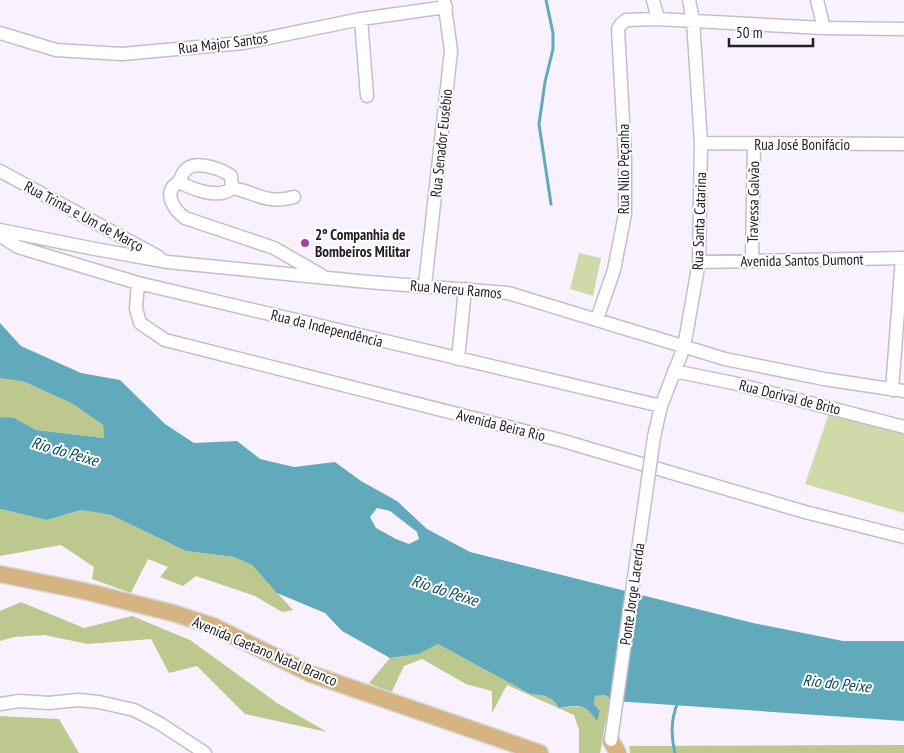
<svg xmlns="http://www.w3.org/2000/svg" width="904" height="753" font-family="'PT Sans Narrow',sans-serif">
	<rect width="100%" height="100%" fill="#f9f2fe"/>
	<!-- green -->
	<path fill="#cfdaa8" d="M579,253l22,5 -8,38 -23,-7z
		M830,410l74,22v81l-99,-29z"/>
	<!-- forest -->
	<path fill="#bcc88e" d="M0,378l25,4 48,22 30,21 1,13 -68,-8 -22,-11 -14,-2z
		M0,509l47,11 34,-10 30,5 75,36 48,6 18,8 41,45 -11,2 -27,-16 -59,-20 -13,10 -23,-9 8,-10 -20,-8 -17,34 -39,-14 2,-12 -33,-22 -61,11z
		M21,602l63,26 48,-12 58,24 87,63 50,29 -82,-18 -48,-48 -28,7 -18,-34 -63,5 -44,-9 -30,2 -14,4v-30z
		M438,644l92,50c13,1 22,2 29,14 21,-2 25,-5 38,12l3,-9 -6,-7 1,-8 10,-1 5,3 -10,55h-21v-23l-5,-15 -67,-30 -15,28v-22l-26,-7 -44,-25 -18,7 -13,27 -22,-10 21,-25 29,-4z
		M0,716l59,3 20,34h-79z
		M904,745v8h-274l-1,-7z"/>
	<!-- water -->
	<path fill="#61aabc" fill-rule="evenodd" d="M0,323l21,23 60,27 39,7 45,44 29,19 43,-2 23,18 34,8 41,-5 26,19 36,20 30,28 43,23 283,71 90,18h61v80l-290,-20 -9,-6 -10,1 -1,8 6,7 -3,10c-13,-18 -17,-16 -38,-13 -7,-12 -15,-13 -29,-14l-92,-50 -19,10 -29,4 -48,-27 -17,-18 -48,-20 -25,-28 -18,-8 -48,-6 -75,-36 -30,-5 -34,10 -47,-11v-92l14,1 22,12 68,8 -1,-13 -30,-21 -48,-22 -25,-4zM377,508l13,3 27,21 2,7 -10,5 -13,-5 -20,-11 -6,-11z"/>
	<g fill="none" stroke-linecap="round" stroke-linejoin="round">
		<!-- stream -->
		<path stroke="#61aabc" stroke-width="3" d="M546,0l7,33v16l-8,33 -6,42 12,80
			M675,753c-4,-16 -4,-35 3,-51"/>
		<!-- minor casing -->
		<g stroke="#c5bdcb" stroke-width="15">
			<path id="minor" d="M653,0l5,19
				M817,0l7,28
				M361,19l6,77
				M0,33l56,17 66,4 121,-11 118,-24 85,-12
				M701,143l203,1
				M0,171l159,86
				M179,182c13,7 40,18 53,6l-1,-12c-9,-7 -33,-15 -43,-8 -5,3 -7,9 -9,14 -17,9 -6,27 6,36l89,30 47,27
				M232,188c24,4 34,17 62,9
				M0,230l95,19 73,13 200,20 140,11 217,66 99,20 80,12
				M0,234l2,3 16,10 120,36 523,123
				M752,260l2,-117
				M699,262l205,-4
				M138,283l-2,25 4,15 25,17 395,100 245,72 99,25
				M425,285l26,-234 -7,-51
				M597,319l17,-49 11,-56v-57l-7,-128 3,-5 5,-4 32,-1 166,9 80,1
				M458,359l7,-70
				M674,371l59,12 171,44
				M892,390l10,-132
				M654,437l7,-31 23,-59 15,-85 2,-119 -8,-123 -4,-20
				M0,704l19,-3 30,2 29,-3 21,2 35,8 25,13 46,30"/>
		</g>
		<!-- major casing -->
		<g stroke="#d7d7d8" stroke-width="19">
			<path id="major" d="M0,574l84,17 89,22 40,13 98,48 229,79
				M611,741l7,12"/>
		</g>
		<!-- minor -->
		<use href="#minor" stroke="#fff" stroke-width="12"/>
		<!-- major -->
		<use href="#major" stroke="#d6b482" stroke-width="16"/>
		<!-- minor-bridge casing -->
		<g stroke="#c5bdcb" stroke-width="15" stroke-linecap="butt">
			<path id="minor-bridge" d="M611,740l43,-303"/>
		</g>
		<!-- minor-bridge -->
		<use href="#minor-bridge" stroke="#fff" stroke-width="12"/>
	</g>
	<!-- markers -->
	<circle fill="#a341a8" stroke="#fff" stroke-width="2" cx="305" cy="243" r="5"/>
	<g text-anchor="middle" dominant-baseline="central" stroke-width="4" stroke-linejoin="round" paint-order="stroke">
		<!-- street labels -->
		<g font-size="15" fill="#232025" stroke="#fff">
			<text transform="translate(223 43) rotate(-7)">Rua Major Santos</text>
			<text transform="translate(441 143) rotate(-84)">Rua Senador Eusébio</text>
			<text x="802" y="144">Rua José Bonifácio</text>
			<text transform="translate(623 169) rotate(-90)">Rua Nilo Peçanha</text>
			<text transform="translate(753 202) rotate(-89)">Travessa Galvão</text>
			<text transform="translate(84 216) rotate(28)">Rua Trinta e Um de Março</text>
			<text transform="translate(699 221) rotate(-88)">Rua Santa Catarina</text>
			<text transform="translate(802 260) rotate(-1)">Avenida Santos Dumont</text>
			<text transform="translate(456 289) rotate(5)">Rua Nereu Ramos</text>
			<text transform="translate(327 328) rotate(14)">Rua da Independência</text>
			<text transform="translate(790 397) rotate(14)">Rua Dorival de Brito</text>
			<text transform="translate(501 425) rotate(14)">Avenida Beira Rio</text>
			<text transform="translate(632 594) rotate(-82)">Ponte Jorge Lacerda</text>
			<text transform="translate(265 651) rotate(23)">Avenida Caetano Natal Branco</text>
		</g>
		<!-- poi labels -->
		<g font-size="15" font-weight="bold" fill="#232025" stroke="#fff" text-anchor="start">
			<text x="315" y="234">2º Companhia de<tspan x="315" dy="17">Bombeiros Militar</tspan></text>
		</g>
		<!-- water labels -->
		<g font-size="16" font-style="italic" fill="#054957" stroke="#fff">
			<text transform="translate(65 451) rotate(16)">Rio do Peixe</text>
			<text transform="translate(445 590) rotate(18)">Rio do Peixe</text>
			<text transform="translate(837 683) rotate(6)">Rio do Peixe</text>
		</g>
	</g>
	<!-- scale -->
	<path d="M729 38v8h84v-8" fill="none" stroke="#232025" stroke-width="2.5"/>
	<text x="736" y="38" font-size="15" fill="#232025" stroke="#ffffff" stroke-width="4" paint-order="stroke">50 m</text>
</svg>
